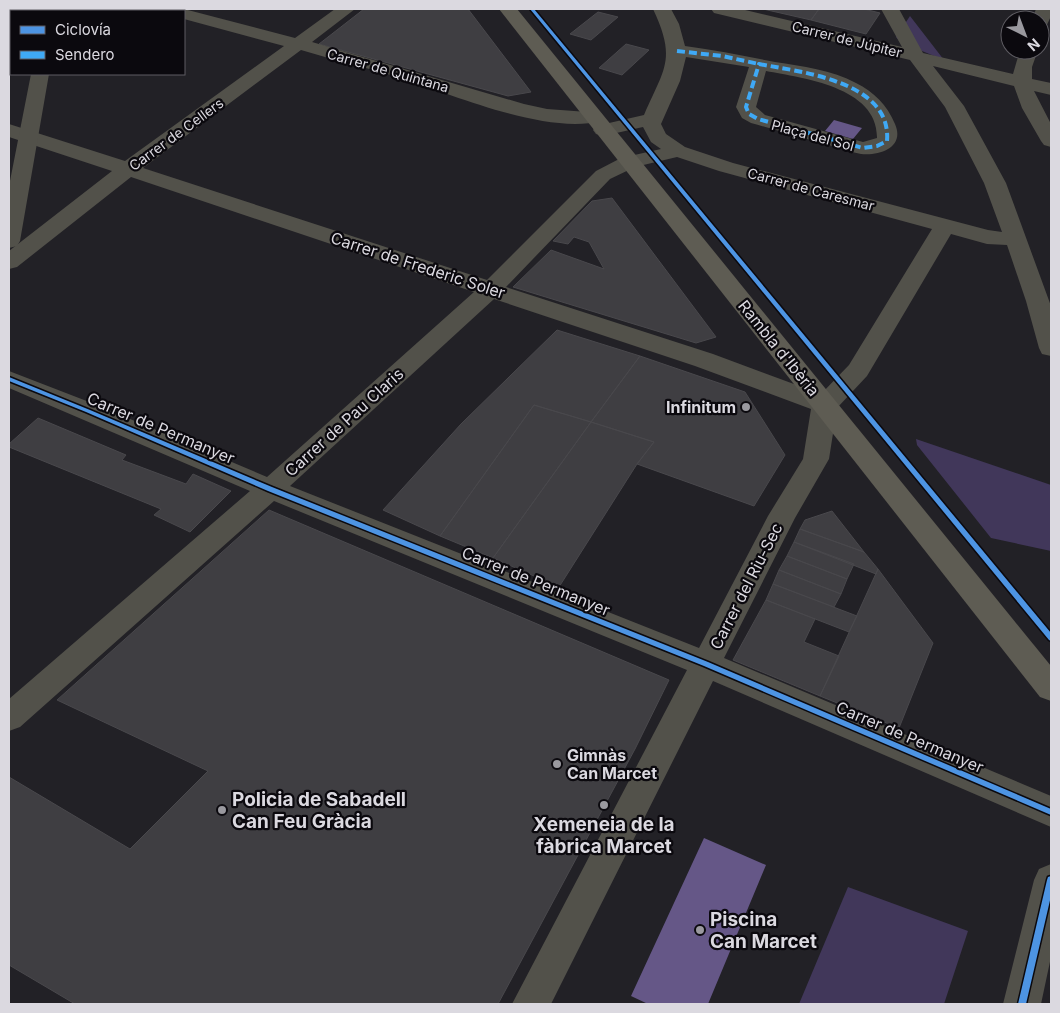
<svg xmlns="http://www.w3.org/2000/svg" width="1060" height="1013" font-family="Inter,sans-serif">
	<rect width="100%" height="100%" fill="#222126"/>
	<!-- green -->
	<path fill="#41375a" d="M910,16l34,44 -44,-18 -4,-5z
		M916,439l135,46v66l-60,-13 -74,-93z
		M848,887l120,44 -24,73h-145z"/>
	<!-- water -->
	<path fill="#655787" d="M834,120l28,8 -9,11 -28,-8z
		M704,838l62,27 -58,139h-60l-17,-8z"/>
	<!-- building -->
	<path fill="#3f3e42" stroke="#49484c" d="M9,9h21v2h-19v20l-2,2z
		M364,9h104l63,83 -23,4 -189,-52z
		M763,9h56l-8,11z
		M819,9h45l16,4 -14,21 -55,-14z
		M598,12l20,5 -27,23 -21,-6z
		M626,44l23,6 -27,25 -23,-7z
		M612,198l104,139 -20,6 -183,-56 38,-37 53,19 -15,-27 -15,-5 -6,7 -15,-3 39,-40z
		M557,330l83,26 -49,66 -57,-17 -94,131 -57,-26 78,-86z
		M640,356l105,36 40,63 -31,51 -117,-42 17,-22 -63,-20z
		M534,405l57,17 -98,136 -53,-22z
		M38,418l88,37 -4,5 64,24 7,-10 38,17 -41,41 -36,-17 7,-6 -152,-62v-3z
		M591,422l63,20 -17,22 -78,123 -66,-29z
		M269,510l400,170 -34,69 -137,255h-423l-66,-39v-188l121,72 78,-78 -151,-71z
		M832,511l32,41 -64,-23 5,-9z
		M800,529l64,23 14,17 -2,5 -82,-32z
		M794,542l60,22 -7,15 -60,-23z
		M787,556l60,23 -6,15 -62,-24z
		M878,569l55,74 -34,85 -79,-32z
		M779,570l62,24 -7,13 -61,-23z
		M773,584l84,32 -8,16 -83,-32z
		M766,600l49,19 -11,23 35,14 -19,40 -87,-36z"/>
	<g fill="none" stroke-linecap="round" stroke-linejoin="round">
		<!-- minor -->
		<path fill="#52514a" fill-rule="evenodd" d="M55,9h20l-2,2h-20z
			M184,9l111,29 40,-29h20l-43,33 212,62 23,5 54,4 3,4 -3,4c-55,14 -147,-26 -200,-43 -33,-10 -67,-18 -100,-28l-158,118 344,112 109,-109 25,-13 40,-9 -10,-7 -8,-15 -40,9 -7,-2 -3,-4 3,-4 48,-11c20,-47 33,-55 9,-106h18l8,15 6,22c31,4 60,10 90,16 27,4 57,8 81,21 18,9 31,22 39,41 10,23 -14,32 -34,30 -12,-2 -24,-7 -36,-10 -25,-7 -49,-14 -74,-21l-9,-5 -6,-11 13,-40 -63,-10 -6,24 -19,43 5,10 19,13 48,16 255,67 14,2 -18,-49 -39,-76 -35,-47 -196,-47 -3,-4h30l161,38 -21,-38h18l24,44 90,21 7,-24h18l-6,17v12l19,4v12l-17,-4 17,33v23l-7,-2 -3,-4 -19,-33 -8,-22 -81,-20 31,40 42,77 45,123v50l-9,-2 -3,-6 -13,-47 -19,-56 -20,-1 -36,-10 -84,142 -30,32 -8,51 -34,59 -71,140 327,138v31l-338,-146 -162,323h-39l175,-334 -413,-169 -254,226 -11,4v-32l241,-208 -241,-103v-17l88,34 170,72 207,-185 -343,-115 -114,90 -8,2v-18l103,-80 -103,-34v-13l116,37 159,-115 -100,-27v-8h-7zM766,71c37,7 112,16 111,67l-14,4 -98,-27 -9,-8zM677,157l42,14 213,58 -83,136 -28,29 -108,-40 -207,-67 104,-108 25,-12zM494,299l201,67 116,43 -8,50 -35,57 -69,132 -409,-162z
			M1036,9h15v7l-5,11 -6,1v-8h-8z
			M9,37h2v12h-2z
			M1051,864v93l-10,47h-38l31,-124 5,-11z"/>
		<!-- tertiary -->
		<path fill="#52514a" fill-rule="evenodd" d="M42,9h18v2h-18z
			M31,74h18l-29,167 -3,5 -8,2v-62z"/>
		<!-- secondary -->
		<path fill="#5e5c53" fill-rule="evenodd" d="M499,9h18l534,657v35l-11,-4z"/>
		<!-- quiet -->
		<path stroke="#3fa9f5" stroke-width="4" stroke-dasharray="8 4" stroke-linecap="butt" d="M677,51l45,5 37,8
			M759,64c41,8 133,17 128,77l-10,5 -14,2 -105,-29 -9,-5 -3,-7z"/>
		<!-- cycleway casing -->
		<g stroke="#0b090e" stroke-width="3">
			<path id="cycleway" d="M530,9h4l517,624v8l-2,-1z
				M9,377l81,33 182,77 436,175 343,147v6l-347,-149 -436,-175 -182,-79 -77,-31z
				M1051,876v20l-25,108h-8l29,-124 1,-3z"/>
		</g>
		<!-- cycleway -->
		<use href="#cycleway" fill="#4d94e3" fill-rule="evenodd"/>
	</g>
	<!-- markers -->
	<g fill="#9a999f" stroke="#0b090e" stroke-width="2">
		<circle cx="746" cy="407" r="5"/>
		<circle cx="557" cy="764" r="5"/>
		<circle cx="604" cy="805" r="5"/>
		<circle cx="222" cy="810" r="5"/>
		<circle cx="700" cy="930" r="5"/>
	</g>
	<g text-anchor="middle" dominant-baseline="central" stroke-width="4.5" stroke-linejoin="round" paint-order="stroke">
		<!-- far-street labels -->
		<g font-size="14" fill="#dbd9e0" stroke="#0b090e">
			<text transform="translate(847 39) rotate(14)">Carrer de Júpiter</text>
			<text transform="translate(388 70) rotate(16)">Carrer de Quintana</text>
			<text transform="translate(176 134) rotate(-36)">Carrer de Cellers</text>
			<text transform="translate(813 135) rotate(15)">Plaça del Sol</text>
			<text transform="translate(811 189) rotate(15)">Carrer de Caresmar</text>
		</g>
		<!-- street labels -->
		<g font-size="16" fill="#dbd9e0" stroke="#0b090e">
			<text transform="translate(418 265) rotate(18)">Carrer de Frederic Soler</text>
			<text transform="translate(779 348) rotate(51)">Rambla d'Ibèria</text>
			<text transform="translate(344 422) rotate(-42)">Carrer de Pau Claris</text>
			<text transform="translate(161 428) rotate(23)">Carrer de Permanyer</text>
			<text transform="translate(536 581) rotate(22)">Carrer de Permanyer</text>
			<text transform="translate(746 586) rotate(-63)">Carrer del Riu-Sec</text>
			<text transform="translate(910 737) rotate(23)">Carrer de Permanyer</text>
		</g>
		<!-- poi labels -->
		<g font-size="16" font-weight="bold" fill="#dbd9e0" stroke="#0b090e" text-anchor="end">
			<text x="736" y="407">Infinitum</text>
			<text x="567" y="755" text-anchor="start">Gimnàs<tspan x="567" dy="18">Can Marcet</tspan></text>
		</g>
		<!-- near-poi labels -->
		<g font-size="19" font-weight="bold" fill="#dbd9e0" stroke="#0b090e" text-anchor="start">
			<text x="232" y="799">Policia de Sabadell<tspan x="232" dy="22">Can Feu Gràcia</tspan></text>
			<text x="604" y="824" text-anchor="middle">Xemeneia de la<tspan x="604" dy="22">fàbrica Marcet</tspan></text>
			<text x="710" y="919">Piscina<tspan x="710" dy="22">Can Marcet</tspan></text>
		</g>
	</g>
	<!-- border -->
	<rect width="1060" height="1013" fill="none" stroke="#dbd9e0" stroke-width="20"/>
	<!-- legend -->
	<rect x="10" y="10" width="175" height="65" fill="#0b090e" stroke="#5e5c62"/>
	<rect x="20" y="26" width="25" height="8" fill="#4d94e3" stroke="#5e5c62"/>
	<text x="55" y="35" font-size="15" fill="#dbd9e0">Ciclovía</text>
	<rect x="20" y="51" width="25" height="8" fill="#3fa9f5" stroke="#5e5c62"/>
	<text x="55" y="60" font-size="15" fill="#dbd9e0">Sendero</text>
	<!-- north arrow -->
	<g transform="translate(1025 35) rotate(138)"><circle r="24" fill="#0b090e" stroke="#5e5c62"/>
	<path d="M0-4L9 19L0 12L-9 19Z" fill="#9a999f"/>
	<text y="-8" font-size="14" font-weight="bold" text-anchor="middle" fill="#dbd9e0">N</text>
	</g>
</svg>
